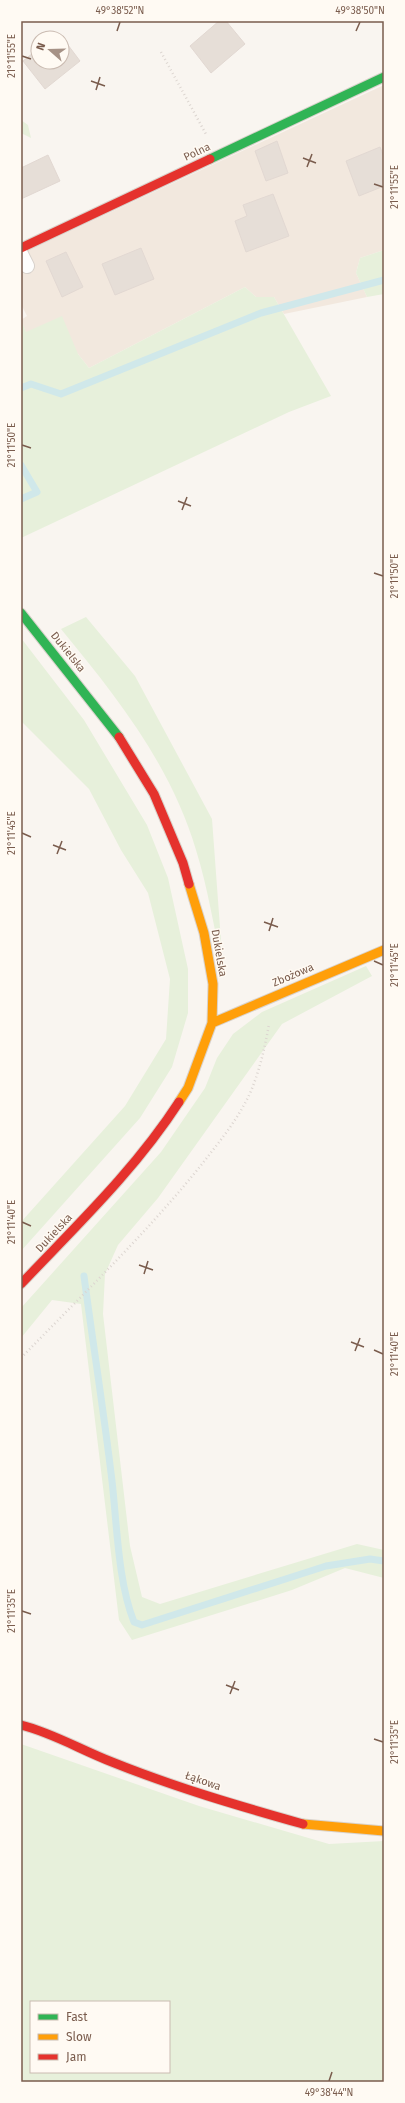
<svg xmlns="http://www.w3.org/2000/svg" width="405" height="2103" font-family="'Fira Sans',sans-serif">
	<rect width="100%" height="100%" fill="#f9f5f0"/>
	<!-- residential -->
	<path fill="#f2e8de" d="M384,85v165l-24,8 -4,15 11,24 -83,17 -10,-17h-18l-11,-10 -156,81 -11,-14 -52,-21 -5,-13 6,-4 -6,-12v-50z"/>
	<!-- green -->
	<path fill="#e7f0db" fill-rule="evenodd" d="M21,120l7,5 3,13 -10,-5z
		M384,250v44l-17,3 -11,-24 4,-15z
		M245,287l11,10h18l57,99 -42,16 -268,126v-218l5,12 36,-16 16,38 11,14z
		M86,617l49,59 77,143 11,149c-9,-39 -15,-80 -27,-118 -25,-85 -80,-154 -135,-221z
		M21,638l63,82 63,105 21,53 20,91v44l-16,54 -32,51 -119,133v-29l104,-116 41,-67 4,-60 -22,-86 -27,-43 -32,-61 -68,-68z
		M366,966l6,10 -90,48 -124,174 -40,47 -13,29 -2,40 27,232 12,51 18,7 197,-60 27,6v28l-39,-10 -53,22 -160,50 -13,-20 -38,-316 -29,-4 -31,38v-30l140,-156 44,-64 12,-30 16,-24 29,-22z
		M21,1744l178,62 130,38 55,-3v241h-363zM31,2002h138v70h-138z"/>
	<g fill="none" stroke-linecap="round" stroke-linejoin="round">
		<!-- stream -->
		<path stroke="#d0e8ea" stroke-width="7" d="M21,388l10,-4 30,10 200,-81 123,-33
			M21,465l16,27 -16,7
			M84,1276c9,68 20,137 28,205 5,44 6,101 22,141l8,3 184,-59 44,-7 14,2"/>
	</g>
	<!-- building -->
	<path fill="#e6ded7" stroke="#e2d8d2" d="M219,21h7l19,23 -34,29 -21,-27z
		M59,33l21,28 -35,28 -22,-28 15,-12v13h24v-24h-9z
		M277,141l11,32 -22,8 -11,-30z
		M380,147l4,10v29l-25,10 -13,-35z
		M48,155l12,26 -39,18v-31z
		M273,194l16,42 -43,16 -11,-31 12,-5 -4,-11z
		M141,248l13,31 -39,16 -13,-31z
		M66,252l17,35 -21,10 -16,-36z"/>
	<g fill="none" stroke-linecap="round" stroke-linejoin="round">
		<!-- lane casing -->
		<g stroke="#d7d1cb" stroke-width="16">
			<path id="lane" d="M21,254l6,12"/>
		</g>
		<!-- fast casing -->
		<g stroke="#d9d2cb" stroke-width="11">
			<path id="fast" d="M210,159l174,-82
				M21,613l98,124"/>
		</g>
		<!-- slow casing -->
		<g stroke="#d9d2cb" stroke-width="11">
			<path id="slow" d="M212,1023l172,-73
				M179,1102l9,-14 24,-65 1,-39 -9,-51 -15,-49
				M303,1824l81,7"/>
		</g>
		<!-- jam casing -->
		<g stroke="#d9d2cb" stroke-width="11">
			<path id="jam" d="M21,248l189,-89
				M119,737l35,57 29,69 6,21
				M21,1284c55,-58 114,-114 158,-182
				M21,1725c32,8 60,25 91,37 62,25 127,44 191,62"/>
		</g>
		<!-- path -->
		<path stroke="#dcd5d0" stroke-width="2.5" stroke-dasharray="1 3" stroke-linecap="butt" d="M161,52l46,84
			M21,1358c61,-63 126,-125 181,-194 18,-23 37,-46 49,-73 9,-22 14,-44 18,-67"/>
		<!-- lane -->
		<use href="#lane" stroke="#fefefd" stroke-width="14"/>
		<!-- fast -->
		<use href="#fast" stroke="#30b455" stroke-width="9"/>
		<!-- slow -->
		<use href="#slow" stroke="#ff9f0a" stroke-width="9"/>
		<!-- jam -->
		<use href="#jam" stroke="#e5322d" stroke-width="9"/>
	</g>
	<!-- ticks -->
	<path fill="none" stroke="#7a5c4d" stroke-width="1.5" d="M117,31l3,-9M356,31l4,-9M22,56l9,3M91,81l14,5M96,90l4,-13M303,158l13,5M307,167l5,-13M374,184l9,3M22,445l9,3M178,501l13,5M182,510l5,-13M374,573l9,3M22,833l9,4M53,845l13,5M57,854l5,-13M264,922l14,5M269,931l4,-13M374,961l9,4M22,1222l9,4M139,1265l14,5M144,1274l4,-13M351,1342l13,5M374,1350l9,4M355,1351l5,-13M22,1611l9,3M226,1685l13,5M230,1694l5,-13M374,1739l9,3M329,2081l3,-9"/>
	<g text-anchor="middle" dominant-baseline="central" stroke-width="3" stroke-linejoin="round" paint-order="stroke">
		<!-- street labels -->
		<g font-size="11" fill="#7a5c4d" stroke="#fffaf3">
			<text transform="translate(197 152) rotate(-25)">Polna</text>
			<text transform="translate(68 652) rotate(51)">Dukielska</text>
			<text transform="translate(219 953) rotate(80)">Dukielska</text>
			<text transform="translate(293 975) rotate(-23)">Zbożowa</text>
			<text transform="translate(54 1233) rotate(-47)">Dukielska</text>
			<text transform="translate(203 1781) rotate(19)">Łąkowa</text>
		</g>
	</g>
	<!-- border -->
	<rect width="405" height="2103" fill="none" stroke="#fffaf3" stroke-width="44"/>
	<!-- legend -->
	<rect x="30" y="2001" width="140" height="72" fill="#fffaf3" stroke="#cabbb1"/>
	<rect x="38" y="2014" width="20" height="6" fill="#30b455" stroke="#cabbb1"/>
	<text x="66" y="2021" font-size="12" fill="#7a5c4d">Fast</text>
	<rect x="38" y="2034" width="20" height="6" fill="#ff9f0a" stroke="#cabbb1"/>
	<text x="66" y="2041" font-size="12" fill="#7a5c4d">Slow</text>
	<rect x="38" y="2054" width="20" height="6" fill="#e5322d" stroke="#cabbb1"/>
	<text x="66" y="2061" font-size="12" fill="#7a5c4d">Jam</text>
	<!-- north arrow -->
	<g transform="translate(50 50) rotate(290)"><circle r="19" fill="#fffaf3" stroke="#cabbb1"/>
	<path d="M0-3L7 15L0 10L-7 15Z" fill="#a69286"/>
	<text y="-6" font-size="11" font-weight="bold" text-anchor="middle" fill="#7a5c4d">N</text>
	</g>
	<rect x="22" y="22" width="361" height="2059" fill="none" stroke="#7a5c4d" stroke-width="1.5"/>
	<g font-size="10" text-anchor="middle" fill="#7a5c4d">
		<text x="120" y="14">49°38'52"N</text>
		<text x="360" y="14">49°38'50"N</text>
		<text transform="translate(11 56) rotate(-90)" y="4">21°11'55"E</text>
		<text transform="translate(394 187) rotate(-90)" y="4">21°11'55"E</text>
		<text transform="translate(11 445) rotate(-90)" y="4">21°11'50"E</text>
		<text transform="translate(394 576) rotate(-90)" y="4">21°11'50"E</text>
		<text transform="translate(11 833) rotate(-90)" y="4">21°11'45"E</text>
		<text transform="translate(394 965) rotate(-90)" y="4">21°11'45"E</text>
		<text transform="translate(11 1222) rotate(-90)" y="4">21°11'40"E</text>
		<text transform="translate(394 1354) rotate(-90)" y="4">21°11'40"E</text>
		<text transform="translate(11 1611) rotate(-90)" y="4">21°11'35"E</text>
		<text transform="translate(394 1742) rotate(-90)" y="4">21°11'35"E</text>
		<text x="329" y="2096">49°38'44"N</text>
	</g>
</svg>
